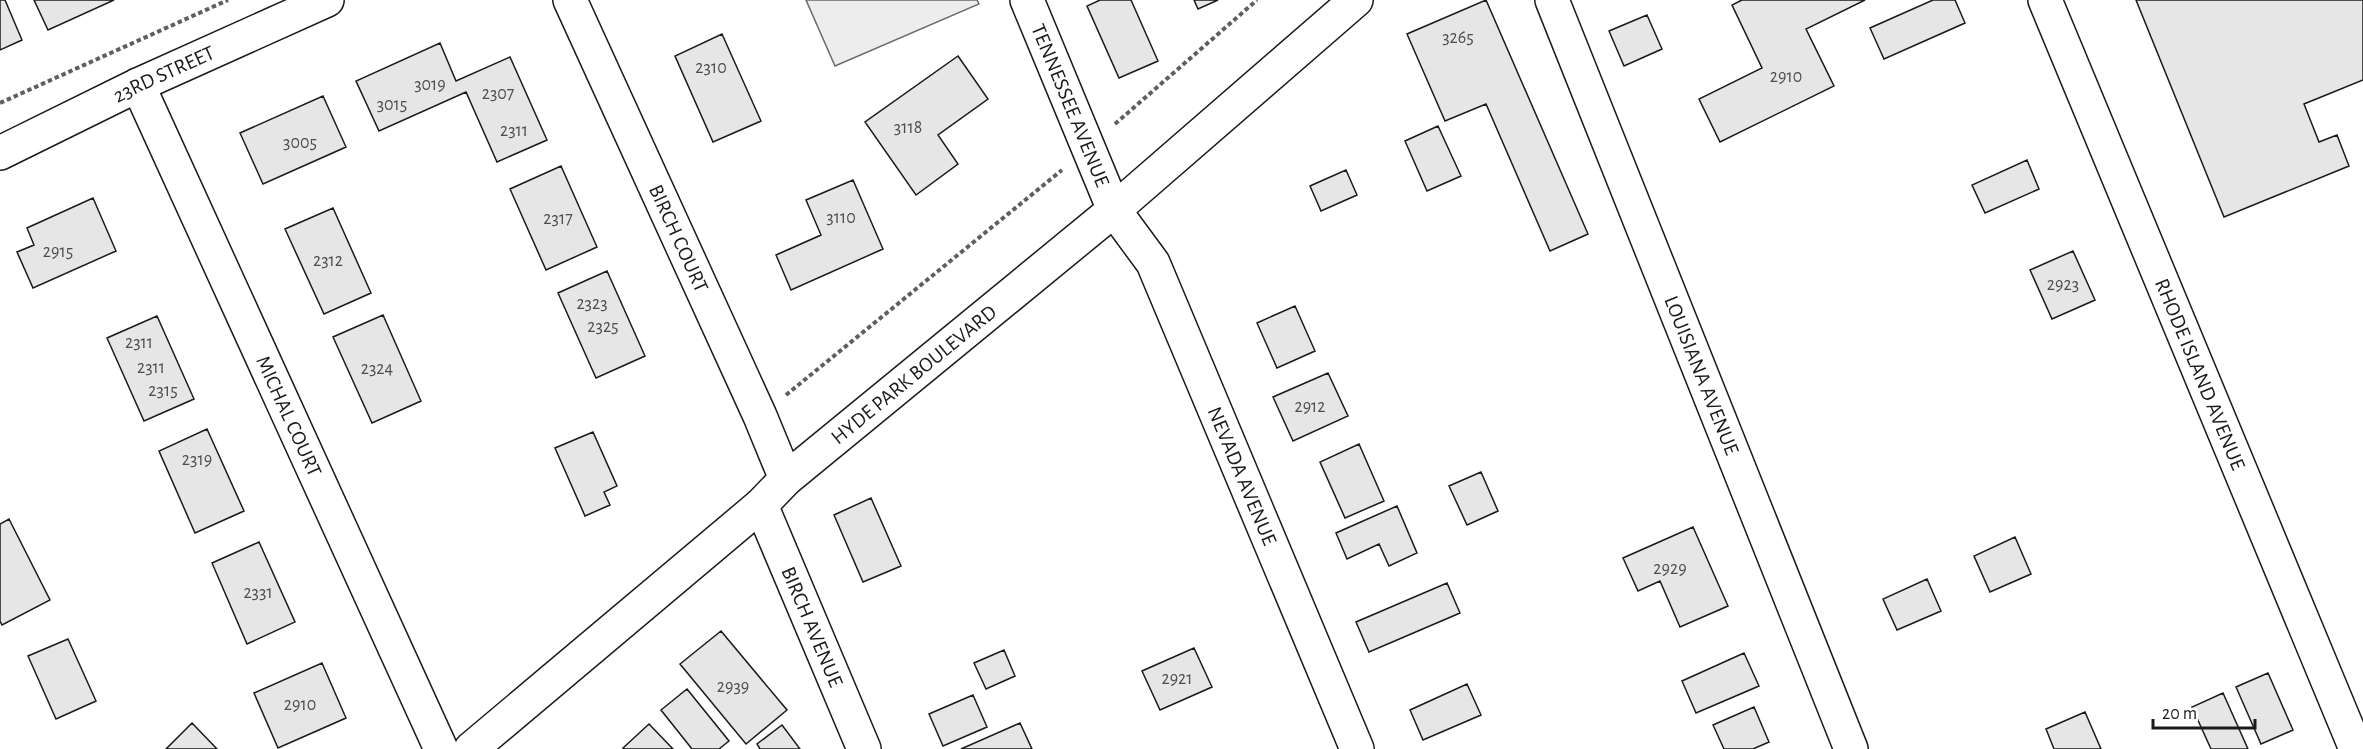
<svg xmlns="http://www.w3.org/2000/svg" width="2363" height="749" font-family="'Alegreya Sans',sans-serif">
	<rect width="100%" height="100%" fill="#fff"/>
	<!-- parking -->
	<path fill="#ededed" stroke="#6a6a6a" stroke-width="1.5" d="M806,0h171l2,4 -144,62z"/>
	<!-- building -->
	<path fill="#e6e6e6" stroke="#1a1a1a" stroke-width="1.5" d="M0,0h5l17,40 -22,10z
		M34,0h80l-66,30z
		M1100,0h31l27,61 -39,17 -32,-72z
		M1194,0h24l-20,9z
		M1486,0l102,234 -38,17 -64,-147 -41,17 -38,-87z
		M1742,0h123l-59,29 28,57 -114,56 -21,-43 63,-31 -30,-63z
		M1933,0h22l10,23 -81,36 -14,-31z
		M2136,0h227v80l-59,24 15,38 18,-7 12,31 -125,51z
		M1647,15l15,34 -38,17 -15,-35z
		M722,34l39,87 -48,21 -38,-86z
		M440,43l16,38 54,-24 37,83 -50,22 -31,-70 -87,39 -23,-50z
		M958,56l30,43 -50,36 20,29 -42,31 -51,-73z
		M323,96l23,51 -83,37 -23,-51z
		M1438,126l23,50 -34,15 -22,-50z
		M2027,160l12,29 -54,24 -13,-28z
		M561,166l36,81 -51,23 -36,-81z
		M1346,170l11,25 -36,16 -11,-25z
		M853,180l30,69 -92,41 -15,-35 45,-20 -15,-35z
		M93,198l23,53 -83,37 -16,-36 17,-7 -7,-17z
		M333,208l38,85 -47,21 -39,-85z
		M2073,251l22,49 -43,19 -22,-49z
		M607,271l38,85 -49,22 -38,-85z
		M1295,306l20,45 -38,17 -20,-45z
		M383,315l38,86 -49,22 -39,-86z
		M157,316l37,83 -50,22 -37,-83z
		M1328,373l20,43 -55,25 -20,-44z
		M207,429l37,82 -49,22 -36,-82z
		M593,432l24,54 -13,6 6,13 -25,11 -30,-68z
		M1359,444l25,57 -39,17 -25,-56z
		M1481,472l17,39 -31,14 -18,-39z
		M871,498l30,68 -38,16 -29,-67z
		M1397,506l20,47 -28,13 -10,-22 -32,15 -11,-26z
		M9,519l41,81 -48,25 -2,-4v-97z
		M1693,527l35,79 -48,21 -20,-46 -22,10 -15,-33z
		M2015,537l16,37 -41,18 -16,-36z
		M259,542l36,80 -48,22 -35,-81z
		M1927,579l14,32 -44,19 -14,-31z
		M1447,583l13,30 -91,39 -13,-30z
		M721,631l66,79 -41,34 -66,-80z
		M68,639l28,62 -40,18 -28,-63z
		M1194,648l18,39 -52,23 -18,-39z
		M1004,650l11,26 -29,13 -12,-26z
		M1744,653l15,33 -63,27 -14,-32z
		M322,663l24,55 -68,30 -24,-55z
		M2268,673l25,57 -32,14 -25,-57z
		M1467,684l14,31 -58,25 -13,-30z
		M687,689l42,52 -10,8h-27l-31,-39z
		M2223,693l25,56h-37l-19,-42z
		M973,695l14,32 -44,19 -14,-32z
		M1754,707l15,35 -16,7h-29l-11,-24z
		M2085,712l16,37h-47l-8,-20z
		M192,723l25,26h-51z
		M1020,723l12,26h-71z
		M649,724l24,25h-48l-2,-1z
		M782,725l18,24h-40l-3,-5z"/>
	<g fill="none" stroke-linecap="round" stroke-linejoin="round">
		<!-- minor casing -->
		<g stroke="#1a1a1a" stroke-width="36">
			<g id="minor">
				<path id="s1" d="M570,0l190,416 26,63"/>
				<path id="s2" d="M1027,0l87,210 39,53 204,486"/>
				<path id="s3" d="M1552,0l299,749"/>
				<path id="s4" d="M2045,0l311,749"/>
				<path id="s5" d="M138,85l303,664"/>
				<path id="s6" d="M0,153l138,-68 189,-85"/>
				<path id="s7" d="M761,505l103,244"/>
			</g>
		</g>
		<!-- major casing -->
		<g stroke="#1a1a1a" stroke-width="36">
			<g id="major">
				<path id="s8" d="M471,749l290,-244 25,-26 328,-269 242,-210"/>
			</g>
		</g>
		<!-- path -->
		<path stroke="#5f5f5f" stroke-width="4" stroke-dasharray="4.5 3" stroke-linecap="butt" d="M0,103l228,-103
			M1115,124l142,-124
			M786,395l276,-225"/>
		<!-- minor -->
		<use href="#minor" stroke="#fff" stroke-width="33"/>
		<!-- major -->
		<use href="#major" stroke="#fff" stroke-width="33"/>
	</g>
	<g text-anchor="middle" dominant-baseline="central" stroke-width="4.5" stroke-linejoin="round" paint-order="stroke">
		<!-- number labels -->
		<g font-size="18" fill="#4d4d4d">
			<text x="1458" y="38">3265</text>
			<text x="711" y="68">2310</text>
			<text x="1786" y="77">2910</text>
			<text x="430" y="85">3019</text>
			<text x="498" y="94">2307</text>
			<text x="392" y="105">3015</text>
			<text x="908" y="128">3118</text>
			<text x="514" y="131">2311</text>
			<text x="300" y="143">3005</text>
			<text x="841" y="218">3110</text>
			<text x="558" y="219">2317</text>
			<text x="58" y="252">2915</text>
			<text x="328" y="261">2312</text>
			<text x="2063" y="285">2923</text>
			<text x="592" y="304">2323</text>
			<text x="603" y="327">2325</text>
			<text x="139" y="343">2311</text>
			<text x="151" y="368">2311</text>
			<text x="377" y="369">2324</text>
			<text x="163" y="391">2315</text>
			<text x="1310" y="407">2912</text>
			<text x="197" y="460">2319</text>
			<text x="1670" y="569">2929</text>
			<text x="258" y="593">2331</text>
			<text x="1177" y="679">2921</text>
			<text x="733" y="687">2939</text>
			<text x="300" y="705">2910</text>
		</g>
		<!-- street labels -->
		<g font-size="21" fill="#1a1a1a" stroke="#fff">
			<text stroke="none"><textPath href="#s6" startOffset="182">23RD STREET</textPath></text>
			<text stroke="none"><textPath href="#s2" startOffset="114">TENNESSEE AVENUE</textPath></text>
			<text stroke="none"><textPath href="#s1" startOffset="262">BIRCH COURT</textPath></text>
			<text stroke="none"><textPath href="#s3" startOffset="404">LOUISIANA AVENUE</textPath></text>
			<text stroke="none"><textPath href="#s4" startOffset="405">RHODE ISLAND AVENUE</textPath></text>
			<text stroke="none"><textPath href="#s8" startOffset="580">HYDE PARK BOULEVARD</textPath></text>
			<text stroke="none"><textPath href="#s5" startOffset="364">MICHAL COURT</textPath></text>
			<text stroke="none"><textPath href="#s2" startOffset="524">NEVADA AVENUE</textPath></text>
			<text stroke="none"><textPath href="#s7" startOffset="132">BIRCH AVENUE</textPath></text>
		</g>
	</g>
	<!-- scale -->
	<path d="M2153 719v9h102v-9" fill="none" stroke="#1a1a1a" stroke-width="3"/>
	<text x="2162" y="719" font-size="18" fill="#1a1a1a" stroke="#ffffff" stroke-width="4.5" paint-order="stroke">20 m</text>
</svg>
